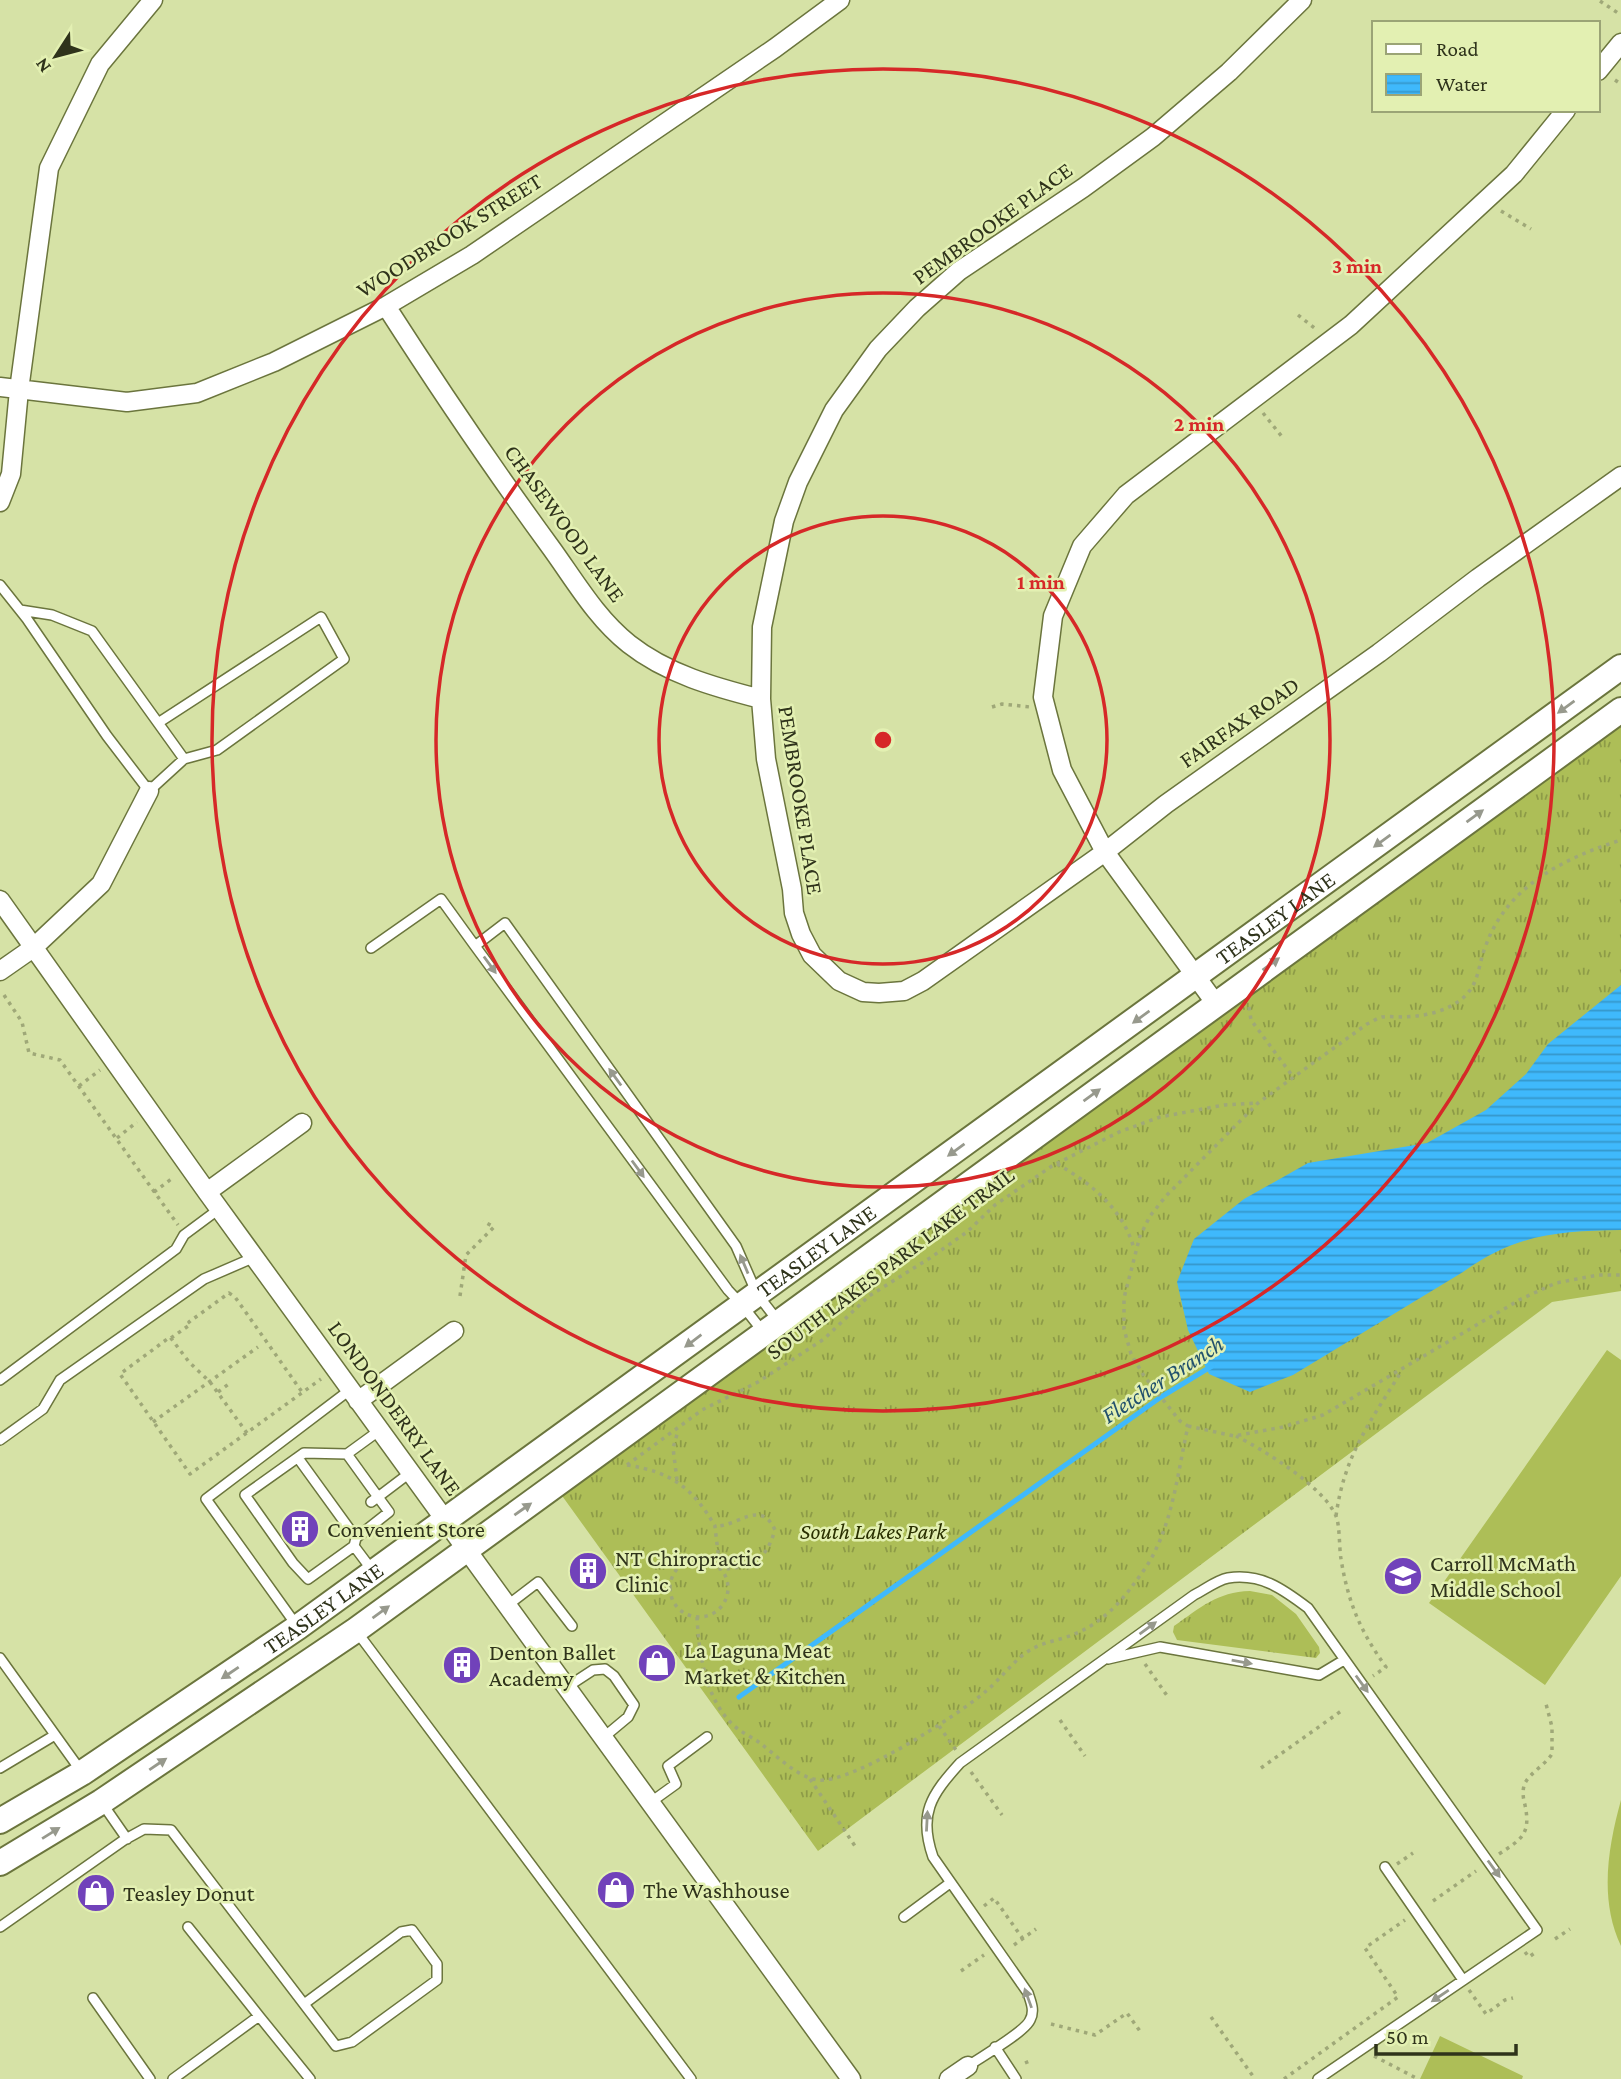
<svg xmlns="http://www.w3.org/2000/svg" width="1621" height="2079" font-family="'Crimson Pro',serif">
	<defs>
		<pattern id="grass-tufts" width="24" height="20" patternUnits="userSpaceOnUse" patternTransform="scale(1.75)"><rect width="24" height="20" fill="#adbe57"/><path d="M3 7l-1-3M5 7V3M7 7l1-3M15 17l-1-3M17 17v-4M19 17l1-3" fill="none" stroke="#8d9b47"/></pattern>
		<pattern id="water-rules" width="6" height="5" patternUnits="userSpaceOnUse" patternTransform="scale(1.75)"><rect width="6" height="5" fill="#3fb9fc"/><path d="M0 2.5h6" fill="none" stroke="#3597cb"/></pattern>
	</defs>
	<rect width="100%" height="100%" fill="#d6e2a6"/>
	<!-- grass -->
	<path fill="url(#grass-tufts)" d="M1621,709v582l-69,11 -734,549 -263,-365z
		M1250,1591l22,4 24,19 23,33 1,6 -4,5 -139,-18 -4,-8 1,-6c26,-18 43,-34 76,-35z"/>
	<!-- pitch -->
	<path fill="#adbe57" d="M1607,1350l14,10v216l-76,109 -116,-82z
		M1621,1800v146c-22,-46 -13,-99 0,-146z
		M1440,2036l83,40 -1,3h-102z"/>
	<!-- water -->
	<path fill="url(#water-rules)" d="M1621,985v245c-63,1 -105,4 -158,42l-170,103 -43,17 -41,-18 -21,-44 -11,-48 17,-43 50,-40 64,-36 119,-20 59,-33 40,-36 22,-30z"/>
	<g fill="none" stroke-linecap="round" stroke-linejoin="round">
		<!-- stream -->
		<path stroke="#3fb9fc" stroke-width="5" d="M739,1697l422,-300 51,-31"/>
		<!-- service casing -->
		<g stroke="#6b753d" stroke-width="12">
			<path id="service" d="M0,585l27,34 80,117 42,55 35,-32 -92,-128 -40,-16 -32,-5
				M158,723l163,-106 23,42 -127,91 -33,9
				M371,948l70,-49 34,47
				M764,1333l-22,-28 -14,-15 -253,-344 30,-23 231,323 21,48 21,27
				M0,1380l176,-131 8,-14 35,-26
				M0,1440l43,-31 17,-29 144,-101 51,-22
				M347,1454l31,43 33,-25
				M298,1458l58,80 -2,8 18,24
				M356,1538l33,-26 -11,-15 -7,5
				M354,1546l-46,33 -15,-16 -48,-68 59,-42 43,1 33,-24
				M508,1605l30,-23 34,44
				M297,1626l-91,-127 145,-110
				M357,1632l334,447
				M0,1658l81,113
				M1108,1659l52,-12 159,28 25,-15
				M567,1687l26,-17 12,-1 9,7 20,29 -6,12 -24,20
				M0,1768l55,-33
				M651,1802l25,-18 -8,-18 39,-29
				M102,1803l25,36
				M1385,1867l78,113
				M904,1917l46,-34
				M0,1927l124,-87 20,-11 27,1 165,216 16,-4 85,-62v-16l-25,-34 -11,2 -97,72
				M188,1927l71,89
				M93,1998l57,81
				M995,2047l21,32
				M968,2066c13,-9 57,-34 62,-46 5,-9 1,-18 -2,-27l-95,-136c-15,-43 -2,-62 27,-94l234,-168c10,-5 23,-15 34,-17 33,-5 55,11 80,30l229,322 -219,149
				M173,2079l86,-63 51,63"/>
		</g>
		<!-- minor casing -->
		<g stroke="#6b753d" stroke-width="21">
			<path id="minor" d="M1302,0l-73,72 -76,65 -70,51 -124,83 -42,37 -39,41 -44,61 -36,72 -14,39 -22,106 -1,72 5,60 26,130 2,24 7,21 11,21 27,26 24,11 16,1 25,-2 19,-10 182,-129 61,-48 213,-151 99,-75 143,-102
				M1598,71l23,-28
				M386,306c52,81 106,161 163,239 25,34 46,72 80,99 38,30 85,43 132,55
				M0,387l127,15 70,-9 77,-31 112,-56 86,-51 303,-207 65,-48
				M0,502l11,-28 8,-84 30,-222 51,-104 53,-64
				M0,900l207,292 644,887
				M0,971l33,-23 68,-64 48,-93
				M1216,1004l-111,-152 -43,-82 -19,-73 10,-81 29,-70 44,-51 225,-170 163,-151 52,-64
				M207,1192l95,-69
				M358,1401l96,-70
				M949,2079l19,-13"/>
		</g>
		<!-- secondary casing -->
		<g stroke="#6b753d" stroke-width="28">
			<g id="secondary">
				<path id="s1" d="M0,1821l82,-48 216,-146 1323,-960"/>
				<path d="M0,1863l101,-61 255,-172 1265,-920"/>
			</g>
		</g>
		<!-- path -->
		<path stroke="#9fa878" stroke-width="3.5" stroke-dasharray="3.5 5" stroke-linecap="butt" d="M1600,1l21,14
			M1615,80l6,4
			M1501,211l30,18
			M1298,315l19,15
			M1263,413l20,25
			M992,707l10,-3 28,3
			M4,995l18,27 7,31 31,7 118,165
			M1249,1007l2,13 43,58
			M79,1086l21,-16
			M117,1138l20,-16
			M1057,1164c34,19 67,46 77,85
			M154,1192l20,-15
			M460,1296l6,-41 28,-28 -11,-6
			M171,1338l20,-14 -2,-2 40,-29 6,4 67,95
			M218,1392l12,-9
			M153,1422l105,-75
			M1188,1426l46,10 49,-9 40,-12 198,-116 35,-16 42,-8h23
			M247,1433l-37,-51 -21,-20 -19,-25 -50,37 70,100 131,-95
			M1236,1436c28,14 88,51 100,80 4,10 3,31 5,43 7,43 19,72 45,108l-13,9
			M627,1465l75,-55 56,-28 66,-43 45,-43 61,-38 37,-26 28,-27 57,-39 67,-34 41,-15 64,-12 33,-2
			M627,1465c44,7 65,22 88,61v1l5,42c32,-1 45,-7 55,-39 -15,-32 -37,-3 -60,-4
			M677,1480l-4,-32 5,-17
			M1336,1516c8,-60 34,-94 65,-144
			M670 1588a29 29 0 1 1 58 0a29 29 0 1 1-58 0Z
			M697,1617c2,38 9,87 41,112 7,5 15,9 22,14 17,13 37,34 58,37 34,4 140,-65 167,-88 16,-13 29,-33 47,-43 12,-7 28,-9 40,-14 24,-9 43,-26 58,-46 9,-12 20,-26 26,-40 18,-37 23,-83 32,-123l-8,-5 -36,-45 -13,-22 -7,-25v-31l16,-62 10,-20 16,-20 92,-93 109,-79c5,-2 10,-6 15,-7 7,-1 15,0 22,0 21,-1 43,-5 60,-20 16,-15 14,-33 22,-52 22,-60 79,-87 135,-105
			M1145,1664l23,33
			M1060,1720l25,36
			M939,1726l17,24
			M1261,1768l83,-59
			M971,1772l31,43
			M810,1779l47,70
			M1499,1854c23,-15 32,-20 26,-49 -2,-7 -3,-15 0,-22 6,-11 20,-18 27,-29v-27l-7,-27
			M1397,1864l16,-11
			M1433,1901l43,-30
			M984,1906l10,-8 29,41
			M1555,1939l15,-10
			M1014,1945l22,-16
			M1525,1952l4,5 7,-5
			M961,1971l23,-16
			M1469,1990l17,24 19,-14 8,-2
			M1211,2017l44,62
			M1051,2024l44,11 32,-22 15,21
			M1374,2056l44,23
			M1025,2063l5,-2
			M1284,2079l114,-82 -33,-49 40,-28"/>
		<!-- service -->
		<use href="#service" stroke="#fff" stroke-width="9"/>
		<!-- minor -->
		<use href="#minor" stroke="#fff" stroke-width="18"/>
		<!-- secondary -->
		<use href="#secondary" stroke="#fff" stroke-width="24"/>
	</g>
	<!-- one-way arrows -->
	<defs><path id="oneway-solid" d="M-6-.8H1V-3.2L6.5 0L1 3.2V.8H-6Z" transform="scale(1.75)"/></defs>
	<g fill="#97998d">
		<use href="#oneway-solid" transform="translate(1566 707) rotate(144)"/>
		<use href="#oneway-solid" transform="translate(1475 816) rotate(-36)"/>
		<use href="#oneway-solid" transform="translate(1382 841) rotate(144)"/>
		<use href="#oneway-solid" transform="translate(1271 964) rotate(-36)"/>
		<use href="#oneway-solid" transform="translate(490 965) rotate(54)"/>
		<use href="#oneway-solid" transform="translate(1141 1017) rotate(144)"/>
		<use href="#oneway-solid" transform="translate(615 1077) rotate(-126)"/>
		<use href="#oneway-solid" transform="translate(1092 1095) rotate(-36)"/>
		<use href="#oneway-solid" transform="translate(956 1150) rotate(144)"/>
		<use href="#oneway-solid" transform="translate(638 1169) rotate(54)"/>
		<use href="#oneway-solid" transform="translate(744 1264) rotate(-113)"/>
		<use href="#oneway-solid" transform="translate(693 1341) rotate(143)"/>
		<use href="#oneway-solid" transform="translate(523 1509) rotate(-35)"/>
		<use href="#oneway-solid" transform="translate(381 1612) rotate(-36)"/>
		<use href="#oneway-solid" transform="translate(1148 1628) rotate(-36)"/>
		<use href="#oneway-solid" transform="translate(1242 1662) rotate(10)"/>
		<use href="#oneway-solid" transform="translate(230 1673) rotate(146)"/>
		<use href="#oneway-solid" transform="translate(1362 1684) rotate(54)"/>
		<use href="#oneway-solid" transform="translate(158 1764) rotate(-34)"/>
		<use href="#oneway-solid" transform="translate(927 1821) rotate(-87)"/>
		<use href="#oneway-solid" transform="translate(51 1833) rotate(-32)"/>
		<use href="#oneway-solid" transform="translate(1494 1869) rotate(54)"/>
		<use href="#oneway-solid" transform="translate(1440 1996) rotate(146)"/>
		<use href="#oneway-solid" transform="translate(1028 1998) rotate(-110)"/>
	</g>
	<!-- distance rings -->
	<g fill="none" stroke="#d62828" stroke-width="3.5">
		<circle cx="883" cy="740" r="224"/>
		<circle cx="883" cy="740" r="447"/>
		<circle cx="883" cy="740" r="671"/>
	</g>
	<!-- icons -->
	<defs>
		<g id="building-disc" transform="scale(2.0125)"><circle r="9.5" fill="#7142ba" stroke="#e3f0b2"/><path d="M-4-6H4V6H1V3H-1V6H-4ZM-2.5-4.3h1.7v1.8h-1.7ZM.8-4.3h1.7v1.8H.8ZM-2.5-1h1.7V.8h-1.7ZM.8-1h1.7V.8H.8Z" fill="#fff"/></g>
		<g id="school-disc" transform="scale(2.0125)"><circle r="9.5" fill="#7142ba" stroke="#e3f0b2"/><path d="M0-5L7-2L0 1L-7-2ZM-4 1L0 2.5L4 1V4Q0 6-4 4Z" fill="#fff"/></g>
		<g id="shop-disc" transform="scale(2.0125)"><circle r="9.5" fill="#7142ba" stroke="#e3f0b2"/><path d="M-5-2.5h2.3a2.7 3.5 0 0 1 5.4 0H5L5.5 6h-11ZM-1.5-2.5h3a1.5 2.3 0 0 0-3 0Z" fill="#fff"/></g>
	</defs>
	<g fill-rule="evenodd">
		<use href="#building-disc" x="300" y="1529"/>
		<use href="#building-disc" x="588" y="1571"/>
		<use href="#school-disc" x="1403" y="1576"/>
		<use href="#shop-disc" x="657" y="1663"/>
		<use href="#building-disc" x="462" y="1665"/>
		<use href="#shop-disc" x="616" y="1890"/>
		<use href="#shop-disc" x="96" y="1893"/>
	</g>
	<g text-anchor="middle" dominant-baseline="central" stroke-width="5" stroke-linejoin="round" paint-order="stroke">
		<!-- street labels -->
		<g font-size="23" fill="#2f331b" stroke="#e3f0b2">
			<text transform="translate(992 223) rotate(-36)">PEMBROOKE PLACE</text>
			<text transform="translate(449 235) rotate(-32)">WOODBROOK STREET</text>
			<text transform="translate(565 523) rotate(54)">CHASEWOOD LANE</text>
			<text transform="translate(1239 722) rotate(-35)">FAIRFAX ROAD</text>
			<text transform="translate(801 800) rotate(81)">PEMBROOKE PLACE</text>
			<text stroke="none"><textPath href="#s1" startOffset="1563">TEASLEY LANE</textPath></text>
			<text stroke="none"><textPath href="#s1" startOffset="996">TEASLEY LANE</textPath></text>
			<text transform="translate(890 1263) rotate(-37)">SOUTH LAKES PARK LAKE TRAIL</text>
			<text transform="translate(395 1408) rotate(54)">LONDONDERRY LANE</text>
			<text stroke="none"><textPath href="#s1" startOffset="387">TEASLEY LANE</textPath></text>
		</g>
		<!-- poi labels -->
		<g font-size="23" fill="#2f331b" stroke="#e3f0b2" text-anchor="start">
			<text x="327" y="1529">Convenient Store</text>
			<text x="615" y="1558">NT Chiropractic<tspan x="615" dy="26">Clinic</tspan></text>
			<text x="1430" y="1563">Carroll McMath<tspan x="1430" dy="26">Middle School</tspan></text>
			<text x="684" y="1650">La Laguna Meat<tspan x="684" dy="26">Market &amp; Kitchen</tspan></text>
			<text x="489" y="1652">Denton Ballet<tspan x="489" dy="26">Academy</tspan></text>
			<text x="643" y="1890">The Washhouse</text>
			<text x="123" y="1893">Teasley Donut</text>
		</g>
		<!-- park labels -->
		<g font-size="23" font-style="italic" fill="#2a3000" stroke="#e3f0b2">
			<text x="873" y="1531">South Lakes Park</text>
		</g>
		<!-- water labels -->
		<g font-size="24" font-style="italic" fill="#22516d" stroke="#e3f0b2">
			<text transform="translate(1162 1379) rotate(-33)">Fletcher Branch</text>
		</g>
	</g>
	<circle cx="883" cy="740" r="10" fill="#d62828" stroke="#e3f0b2" stroke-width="3.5"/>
	<g font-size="21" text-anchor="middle" font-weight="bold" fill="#d62828" stroke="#e3f0b2" stroke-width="5" stroke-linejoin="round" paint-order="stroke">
		<text x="1357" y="273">3 min</text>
		<text x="1199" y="431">2 min</text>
		<text x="1041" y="589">1 min</text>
	</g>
	<!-- legend -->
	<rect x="1372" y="21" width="228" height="91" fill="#e3f0b2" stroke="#9ba476" stroke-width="2"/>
	<rect x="1386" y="44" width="35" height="10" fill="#ffffff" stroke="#9ba476" stroke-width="2"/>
	<text x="1436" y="56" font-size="21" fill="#2f331b">Road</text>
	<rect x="1386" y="74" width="35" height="21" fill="url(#water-rules)" stroke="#9ba476" stroke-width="2"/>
	<text x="1436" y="91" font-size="21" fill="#2f331b">Water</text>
	<!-- north arrow -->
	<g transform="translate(56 56) rotate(234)" stroke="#e3f0b2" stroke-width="5" paint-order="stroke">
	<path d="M0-5L12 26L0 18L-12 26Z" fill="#2f331b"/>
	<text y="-10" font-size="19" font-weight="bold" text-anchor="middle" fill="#2f331b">N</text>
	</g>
	<!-- scale -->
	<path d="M1376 2044v10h140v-10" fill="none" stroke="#2f331b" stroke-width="3.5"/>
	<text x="1386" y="2044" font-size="21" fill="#2f331b" stroke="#e3f0b2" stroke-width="5" paint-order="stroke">50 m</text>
</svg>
